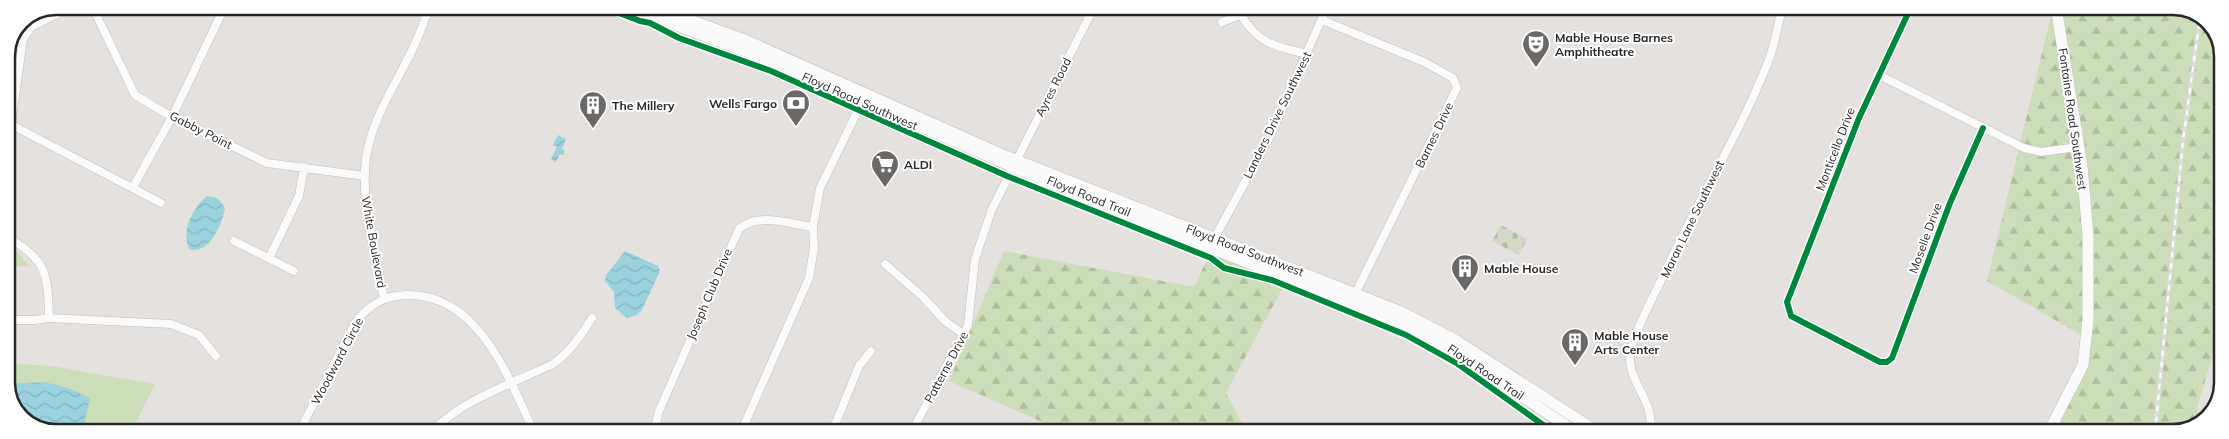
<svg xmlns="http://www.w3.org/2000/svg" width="2229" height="439" font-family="Mulish,sans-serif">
	<defs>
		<pattern id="forest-firs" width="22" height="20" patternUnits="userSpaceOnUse" patternTransform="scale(1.25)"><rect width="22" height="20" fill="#ccddba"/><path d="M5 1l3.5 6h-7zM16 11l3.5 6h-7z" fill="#afbea0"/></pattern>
		<pattern id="cemetery-stones" width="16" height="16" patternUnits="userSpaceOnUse" patternTransform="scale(1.25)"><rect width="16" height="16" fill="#d3d8c7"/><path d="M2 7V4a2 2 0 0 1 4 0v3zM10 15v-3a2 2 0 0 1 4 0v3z" fill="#b5b9ab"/></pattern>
		<pattern id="water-waves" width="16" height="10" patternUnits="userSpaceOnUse" patternTransform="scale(1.25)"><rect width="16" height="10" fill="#9ad3de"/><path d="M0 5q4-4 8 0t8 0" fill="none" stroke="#85b5be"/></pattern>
	</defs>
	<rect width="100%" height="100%" fill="#e5e1de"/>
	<!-- forest -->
	<path fill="url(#forest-firs)" d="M2053,7h130l25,14 14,29v245l-12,24 3,35 -16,54 2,15 -26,10h-126l25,-46 13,-50 -98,-56z
		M1218,236l76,31 -68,126 21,39h-182l-116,-51 55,-130 190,36z"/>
	<!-- cemetery -->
	<path fill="url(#cemetery-stones)" d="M1501,225l26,14 -8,16 -27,-14z"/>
	<!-- park -->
	<path fill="#ccddba" d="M6,247l13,6 10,14 -23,-2z
		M2222,295v62l-9,-3 -3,-35z
		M7,363l44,3 104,18 -24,48h-85l-27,-16 -12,-27z"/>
	<!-- water -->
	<path fill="url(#water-waves)" d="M558,135l8,4 -4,10 3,2 -2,4 -3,-1 -4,8 -5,-3 6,-12 -4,-2z
		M207,196c10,0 13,4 18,12 -3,16 -15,47 -36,41 -8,-19 3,-40 18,-53z
		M625,251l33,15 2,5 -18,39 -5,5 -10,3 -12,-10 -1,-16 -9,-11 1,-6z
		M44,382l25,6 21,10 -6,29 -3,5h-35l-27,-16 -12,-32z"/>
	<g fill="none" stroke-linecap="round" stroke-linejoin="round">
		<!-- street casing -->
		<g stroke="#bfbebf" stroke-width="9">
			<path id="street" d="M92,6l43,89 37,22 95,46 98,13
				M1245,7l-4,8c17,29 36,32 66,39
				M1911,7l-52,111 -68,174 -4,10 4,14 89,46h7l5,-4 58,-155 33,-75
				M1322,20l102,42 29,16 4,10 -101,204
				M1222,22l19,-7
				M1877,74l147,74 17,4 37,-5
				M6,122l155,81
				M11,124l12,-85 8,-12 43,-21
				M133,187l39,-70 53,-111
				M813,227l7,-39 42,-86
				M6,237c41,21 42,38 43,81
				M234,241l60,30
				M1213,241l57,-105 57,-129
				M269,258l30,-62 5,-29
				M885,264l38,33 23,25 19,13
				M384,298c-9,-45 -24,-94 -18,-140 6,-42 33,-78 50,-116 5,-11 9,-24 14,-36
				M7,320h28l14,-2 122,6 28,11 17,21
				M917,422l51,-97 7,-66 17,-50 102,-202
				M299,432l56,-109c14,-19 32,-29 55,-28 70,1 99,84 124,137
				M431,432c33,-33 80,-48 122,-68 17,-12 27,-27 39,-46
				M654,432l5,-21 80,-182c19,-17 51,-5 74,-2l1,21 -5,30 -68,154
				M832,432l27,-66 12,-15
				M1650,433c6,-36 -26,-51 -19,-83 7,-27 23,-54 35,-80 32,-70 74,-136 102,-208 7,-17 10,-37 14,-55"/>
		</g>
		<!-- secondary casing -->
		<g stroke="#bfbebf" stroke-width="12">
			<path id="secondary" d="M626,6l140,53 344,150 283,110 65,35 118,78
				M654,7l93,34 256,114 396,156 58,30 142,92
				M2048,433l35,-68 5,-45v-84l-6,-70 -26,-159"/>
		</g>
		<!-- street -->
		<use href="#street" stroke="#fbfafa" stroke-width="8"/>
		<!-- secondary -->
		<use href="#secondary" stroke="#fbfafa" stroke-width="11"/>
		<!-- rail casing -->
		<g stroke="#dcdcdd" stroke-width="4">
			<path id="rail" d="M2155,433l28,-292 17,-124"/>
		</g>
		<!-- rail -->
		<use href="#rail" stroke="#fff" stroke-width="2" stroke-dasharray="5.5" stroke-linecap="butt"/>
		<!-- cycleway casing -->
		<g stroke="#fff" stroke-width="9">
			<path id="cycleway" d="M601,6l39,15 10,2 29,15 92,33 236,105 204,82 13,10 48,12 134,55 52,29 95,68
				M1911,7l-52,111 -68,174 -4,10 4,14 89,46h7l5,-4 58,-155 33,-75"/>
		</g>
		<!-- cycleway -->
		<use href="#cycleway" stroke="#00873e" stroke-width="6"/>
	</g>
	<!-- icons -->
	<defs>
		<g id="theatre-pin" transform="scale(1.4375)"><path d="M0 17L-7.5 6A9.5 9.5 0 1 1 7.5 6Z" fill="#6a6968" stroke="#fff"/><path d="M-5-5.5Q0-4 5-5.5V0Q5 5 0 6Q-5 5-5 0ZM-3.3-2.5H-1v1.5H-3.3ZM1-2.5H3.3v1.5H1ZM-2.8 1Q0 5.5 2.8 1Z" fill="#fff"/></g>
		<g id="bank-pin" transform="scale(1.4375)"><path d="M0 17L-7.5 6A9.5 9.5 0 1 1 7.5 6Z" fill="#6a6968" stroke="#fff"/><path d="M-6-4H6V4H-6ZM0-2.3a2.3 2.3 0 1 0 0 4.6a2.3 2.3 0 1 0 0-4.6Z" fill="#fff"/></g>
		<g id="building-pin" transform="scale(1.4375)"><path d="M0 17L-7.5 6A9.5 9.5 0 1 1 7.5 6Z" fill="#6a6968" stroke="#fff"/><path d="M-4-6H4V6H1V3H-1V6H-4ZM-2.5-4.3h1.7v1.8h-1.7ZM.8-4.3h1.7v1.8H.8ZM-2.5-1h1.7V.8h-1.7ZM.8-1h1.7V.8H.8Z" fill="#fff"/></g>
		<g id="supermarket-pin" transform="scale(1.4375)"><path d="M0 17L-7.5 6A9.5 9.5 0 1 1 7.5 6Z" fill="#6a6968" stroke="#fff"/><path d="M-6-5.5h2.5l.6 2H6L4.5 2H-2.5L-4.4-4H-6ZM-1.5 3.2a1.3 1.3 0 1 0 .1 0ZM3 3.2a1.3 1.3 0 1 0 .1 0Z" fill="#fff"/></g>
	</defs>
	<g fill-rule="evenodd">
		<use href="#theatre-pin" x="1536" y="44"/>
		<use href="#bank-pin" x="796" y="103"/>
		<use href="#building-pin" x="593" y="105"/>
		<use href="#supermarket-pin" x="885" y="164"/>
		<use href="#building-pin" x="1465" y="268"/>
		<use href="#building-pin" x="1575" y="342"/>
	</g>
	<g text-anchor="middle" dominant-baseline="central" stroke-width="4" stroke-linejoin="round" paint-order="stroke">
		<!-- poi labels -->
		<g font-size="12" font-weight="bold" fill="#282828" stroke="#fff" text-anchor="start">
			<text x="1555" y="37">Mable House Barnes<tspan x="1555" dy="14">Amphitheatre</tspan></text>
			<text x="777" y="103" text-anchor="end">Wells Fargo</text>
			<text x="612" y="105">The Millery</text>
			<text x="904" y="164">ALDI</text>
			<text x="1484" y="268">Mable House</text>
			<text x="1594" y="335">Mable House<tspan x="1594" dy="14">Arts Center</tspan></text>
		</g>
		<!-- street labels -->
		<g font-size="12" fill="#282828" stroke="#fff">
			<text transform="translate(1053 87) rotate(-63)">Ayres Road</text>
			<text transform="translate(860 101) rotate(24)">Floyd Road Southwest</text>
			<text transform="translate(1277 115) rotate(-64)">Landers Drive Southwest</text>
			<text transform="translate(2073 119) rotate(82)">Fontaine Road Southwest</text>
			<text transform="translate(201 130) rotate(27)">Gabby Point</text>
			<text transform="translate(1434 135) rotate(-64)">Barnes Drive</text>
			<text transform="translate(1835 149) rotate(-69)">Monticello Drive</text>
			<text transform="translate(1089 196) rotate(22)">Floyd Road Trail</text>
			<text transform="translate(1692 219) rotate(-64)">Maran Lane Southwest</text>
			<text transform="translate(1925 238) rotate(-70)">Moselle Drive</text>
			<text transform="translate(374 242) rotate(80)">White Boulevard</text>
			<text transform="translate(1245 250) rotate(21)">Floyd Road Southwest</text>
			<text transform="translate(709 294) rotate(-67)">Joseph Club Drive</text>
			<text transform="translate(337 361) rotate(-62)">Woodward Circle</text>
			<text transform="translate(946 367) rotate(-62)">Patterns Drive</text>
			<text transform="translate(1486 372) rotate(34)">Floyd Road Trail</text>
		</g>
	</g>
	<!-- crop -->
	<path d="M0 0H2229V439H0ZM56 15H2173A41 41 0 0 1 2214 56V383A41 41 0 0 1 2173 424H56A41 41 0 0 1 15 383V56A41 41 0 0 1 56 15Z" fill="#fff" fill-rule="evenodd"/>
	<path fill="none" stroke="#282828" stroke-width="2.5" d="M56 15H2173A41 41 0 0 1 2214 56V383A41 41 0 0 1 2173 424H56A41 41 0 0 1 15 383V56A41 41 0 0 1 56 15Z"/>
</svg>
